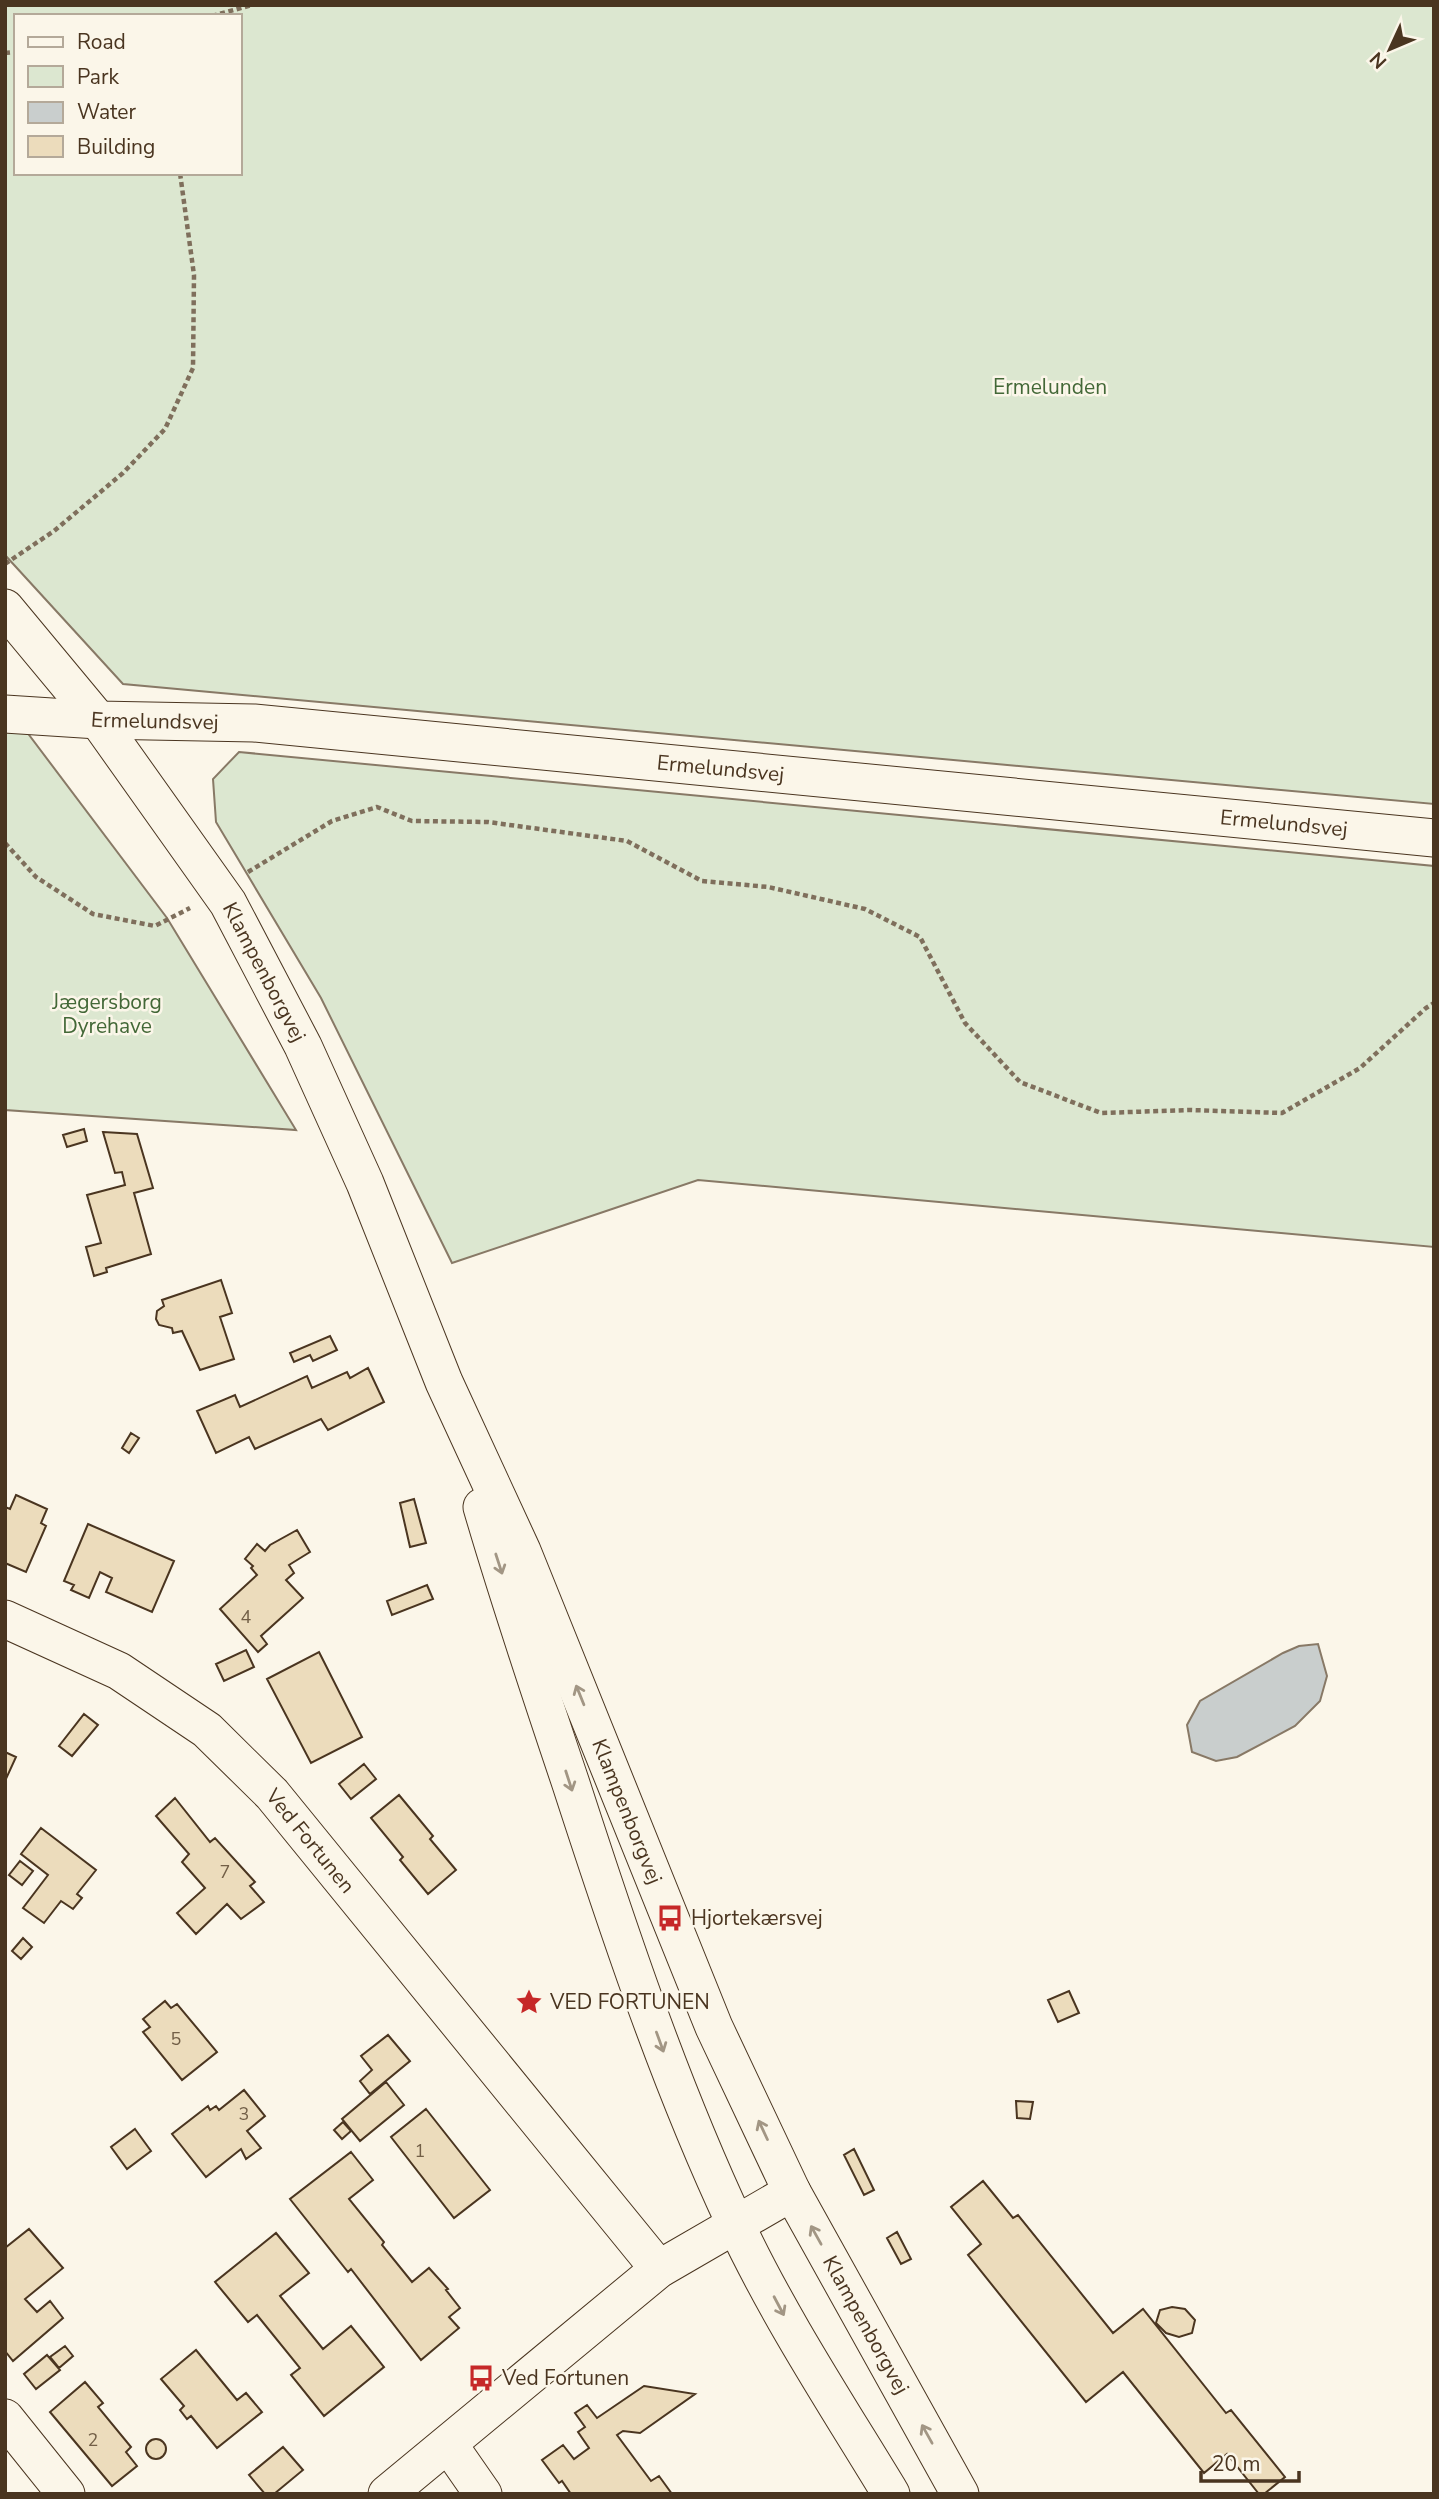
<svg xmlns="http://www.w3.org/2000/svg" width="1439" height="2499" font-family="'Nunito Sans',sans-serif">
	<rect width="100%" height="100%" fill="#fbf6e9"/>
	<!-- green -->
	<path fill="#dce7d0" stroke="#887966" stroke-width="2" fill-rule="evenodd" d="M5,5h1429v799l-1311,-120 -118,-129zM16,16h224v157h-224z
		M5,703l162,215 129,212 -291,-20z
		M239,752l1195,114v381l-736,-67 -246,83 -131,-265 -105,-176 -3,-43z"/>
	<!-- water -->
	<path fill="#c9cecd" stroke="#887966" stroke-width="2" d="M1318,1644l9,32 -7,25 -25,25 -58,31 -21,4 -24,-9 -5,-27 13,-24 83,-48 16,-7z"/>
	<!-- building -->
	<path fill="#ecdcbc" stroke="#4a3520" stroke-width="2" d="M84,1129l3,12 -20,6 -4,-12z
		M103,1132l34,2 16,54 -19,5 17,61 -45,14 1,4 -13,4 -8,-29 15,-4 -14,-48 38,-10 -3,-13 -7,1z
		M221,1280l11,33 -12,4 14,42 -34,11 -18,-39 -9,2 -1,-5 -13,-3 -3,-6 1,-8 7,-5 -2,-6z
		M330,1336l7,14 -24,11 -3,-6 -16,7 -4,-9z
		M368,1368l16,34 -56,28 -7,-11 -66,30 -6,-12 -33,16 -19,-42 38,-16 5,12 67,-31 5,12 35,-16 3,6z
		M131,1433l8,5 -10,15 -7,-5z
		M16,1495l31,14 -6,14 5,3 -20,46 -21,-9v-56l5,2z
		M414,1499l12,44 -16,4 -10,-44z
		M88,1524l86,37 -22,51 -46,-20 6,-14 -12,-6 -11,26 -18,-8 3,-5 -10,-4z
		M297,1530l13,22 -21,13 5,8 -8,7 17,18 -42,38 6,8 -9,8 -38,-43 37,-34 -6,-7 2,-2 -8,-7 12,-15 8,7 5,-6z
		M427,1585l6,14 -41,16 -5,-14z
		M246,1650l8,17 -30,14 -8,-17z
		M319,1652l43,85 -51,26 -44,-84z
		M84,1714l14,11 -26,31 -13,-10z
		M5,1752l11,5 -11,24z
		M364,1764l12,15 -25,20 -12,-15z
		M399,1795l34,41 -3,3 26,31 -28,24 -28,-34 3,-3 -32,-39z
		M175,1798l35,44 5,-4 40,44 -5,4 14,16 -23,17 -14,-15 -31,30 -19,-21 28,-25 -23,-26 7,-8 -33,-38z
		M41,1828l55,42 -19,24 5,4 -9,11 -12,-8 -17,22 -21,-15 25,-33 -27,-21z
		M20,1861l13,10 -11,14 -13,-10z
		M23,1938l9,9 -11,12 -9,-8z
		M1069,1991l10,22 -21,9 -10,-22z
		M165,2001l6,7 6,-4 40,48 -35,28 -39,-48 7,-5 -7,-8z
		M388,2035l22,26 -40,33 -10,-13 12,-11 -11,-14z
		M386,2082l18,23 -44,36 -18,-22z
		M244,2090l21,26 -18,15 14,17 -15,11 -5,-10 -35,28 -34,-43 36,-28 2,4 6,-4 3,4z
		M1016,2101l17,1 -3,17 -13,-1z
		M426,2109l64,81 -36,28 -63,-81z
		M343,2122l8,9 -9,8 -8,-9z
		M135,2129l16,22 -24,18 -16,-22z
		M854,2149l20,41 -10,5 -20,-40z
		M351,2152l22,28 -24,19 35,43 -2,3 30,37 17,-14 19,21 -2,1 14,18 -11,9 10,11 -38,32 -70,-91 -3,3 -58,-73z
		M983,2181l30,37 5,-3 95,118 30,-24 83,104 5,-3 54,67 -21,17h-5l-32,-40 -23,19 -81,-101 -37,30 -118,-147 13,-11 -30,-37z
		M29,2229l34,39 -38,31 12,13 13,-11 13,17 -50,43 -8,-10v-103z
		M897,2232l14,27 -10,5 -14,-26z
		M276,2233l33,40 -29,23 43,53 28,-23 33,41 -60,49 -33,-41 9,-7 -43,-53 -9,7 -33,-40z
		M1172,2307l13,2 10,11 -3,13 -13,4 -13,-4 -10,-10 4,-13z
		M65,2346l8,10 -14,12 -9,-11z
		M196,2350l41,50 9,-7 16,19 -45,36 -26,-32 -4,3 -7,-9 4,-4 -23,-27z
		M47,2355l13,15 -24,19 -12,-15z
		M85,2382l18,21 -5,4 33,40 -5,5 11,14 -25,20 -62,-74z
		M644,2386l51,8 -55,39 -17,-2 -6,4 34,46 8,-5 13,18h-101l-9,-13 -3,2 -17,-23 21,-15 11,14 15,-11 -11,-16 7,-5 -10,-14 12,-8 10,13z
		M146 2449a10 10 0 1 1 20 0a10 10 0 1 1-20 0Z
		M283,2447l20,23 -29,24h-9l-16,-19z"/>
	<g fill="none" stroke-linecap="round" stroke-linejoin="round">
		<!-- minor casing -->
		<g stroke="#4a3520" stroke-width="39">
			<g id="minor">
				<path id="s1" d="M5,608l93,112 130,183 75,143 62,137 79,199 78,169 192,476 78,165 168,302"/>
				<path id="s2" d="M5,714l93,6 156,3 1180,115"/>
				<path d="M482,1507c27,93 58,185 89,277 48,148 98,298 164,439 44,94 102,182 156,271"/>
				<path id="s3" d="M5,1619l114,52 88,59 65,64 387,475"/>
				<path d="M5,2418l61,76"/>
				<path d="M449,2445l34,49"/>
				<path d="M387,2494l272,-225 133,-77"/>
			</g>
		</g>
		<!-- path -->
		<path stroke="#7f6f5c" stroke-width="4.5" stroke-dasharray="5 3.5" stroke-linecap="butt" d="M212,16l40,-11
			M5,53l11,-1
			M5,564l49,-33 69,-58 42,-44 28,-61 1,-93 -14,-102
			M5,843l31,34 57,37 62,12 35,-18
			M248,872l84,-51 45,-14 35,14 76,1 139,19 75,40 66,6 97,22 55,28 45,86 55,59 81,31 89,-3 92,3 78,-45 66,-60 8,-5"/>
		<!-- minor -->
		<use href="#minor" stroke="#fbf6e9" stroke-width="37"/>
	</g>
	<!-- one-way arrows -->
	<defs><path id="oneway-shaft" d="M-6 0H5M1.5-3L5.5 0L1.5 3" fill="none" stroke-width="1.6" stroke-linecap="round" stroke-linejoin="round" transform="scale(1.75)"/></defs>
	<g stroke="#a29684">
		<use href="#oneway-shaft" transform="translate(499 1564) rotate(72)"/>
		<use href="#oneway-shaft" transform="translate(580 1695) rotate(-112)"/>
		<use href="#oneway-shaft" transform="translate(569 1781) rotate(72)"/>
		<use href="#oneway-shaft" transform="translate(660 2042) rotate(70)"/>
		<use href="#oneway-shaft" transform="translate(763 2130) rotate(-115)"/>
		<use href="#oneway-shaft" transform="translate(816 2235) rotate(-119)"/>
		<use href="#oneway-shaft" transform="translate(779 2306) rotate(62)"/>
		<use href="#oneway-shaft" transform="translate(927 2434) rotate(-119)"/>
	</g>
	<!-- icons -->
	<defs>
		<g id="bus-bare" transform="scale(2.1)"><path d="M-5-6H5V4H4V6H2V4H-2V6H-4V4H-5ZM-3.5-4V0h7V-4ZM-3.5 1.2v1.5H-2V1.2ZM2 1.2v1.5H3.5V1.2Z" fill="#c62828" stroke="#fbf6e9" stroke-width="2.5" paint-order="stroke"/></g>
		<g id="sight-bare" transform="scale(2.1)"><path d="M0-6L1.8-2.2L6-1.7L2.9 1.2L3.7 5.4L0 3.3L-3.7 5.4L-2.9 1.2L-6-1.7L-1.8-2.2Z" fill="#c62828" stroke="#fbf6e9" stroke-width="2.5" paint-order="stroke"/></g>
	</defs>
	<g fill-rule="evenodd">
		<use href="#bus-bare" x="670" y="1918"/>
		<use href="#sight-bare" x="529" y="2002"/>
		<use href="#bus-bare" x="481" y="2378"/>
	</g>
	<g text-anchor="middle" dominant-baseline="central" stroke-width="5" stroke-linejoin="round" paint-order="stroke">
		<!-- number labels -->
		<g font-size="18" fill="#725f47">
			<text x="246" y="1617">4</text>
			<text x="225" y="1872">7</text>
			<text x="176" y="2039">5</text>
			<text x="244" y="2114">3</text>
			<text x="420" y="2151">1</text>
			<text x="93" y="2440">2</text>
		</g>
		<!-- park labels -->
		<g font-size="21" fill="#436837" stroke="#fbf6e9">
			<text x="1050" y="387">Ermelunden</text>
			<text x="107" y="1002">Jægersborg<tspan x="107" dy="24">Dyrehave</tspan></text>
		</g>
		<!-- street labels -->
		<g font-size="21" fill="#4a3520" stroke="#fbf6e9">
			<text stroke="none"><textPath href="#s2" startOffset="150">Ermelundsvej</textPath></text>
			<text stroke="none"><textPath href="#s2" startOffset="718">Ermelundsvej</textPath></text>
			<text stroke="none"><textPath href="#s2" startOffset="1284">Ermelundsvej</textPath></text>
			<text stroke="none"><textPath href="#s1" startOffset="448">Klampenborgvej</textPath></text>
			<text stroke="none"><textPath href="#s1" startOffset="1363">Klampenborgvej</textPath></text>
			<text stroke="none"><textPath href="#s3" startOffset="383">Ved Fortunen</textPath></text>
			<text stroke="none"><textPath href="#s1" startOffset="1930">Klampenborgvej</textPath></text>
		</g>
		<!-- poi labels -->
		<g font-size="21" fill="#4a3520" stroke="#fbf6e9" text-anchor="start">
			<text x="691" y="1918">Hjortekærsvej</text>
			<text x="550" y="2002">VED FORTUNEN</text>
			<text x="502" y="2378">Ved Fortunen</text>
		</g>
	</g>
	<!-- border -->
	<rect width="1439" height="2499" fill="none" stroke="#4a3520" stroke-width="14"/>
	<!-- legend -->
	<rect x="14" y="14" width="228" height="161" fill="#fbf6e9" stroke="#b4a999" stroke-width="2"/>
	<rect x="28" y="37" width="35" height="10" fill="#fbf6e9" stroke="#b4a999" stroke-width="2"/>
	<text x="77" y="49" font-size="21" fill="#4a3520">Road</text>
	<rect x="28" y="66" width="35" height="21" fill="#dce7d0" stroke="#b4a999" stroke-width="2"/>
	<text x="77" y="84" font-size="21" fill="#4a3520">Park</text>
	<rect x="28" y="102" width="35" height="21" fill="#c9cecd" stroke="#b4a999" stroke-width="2"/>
	<text x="77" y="119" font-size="21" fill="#4a3520">Water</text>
	<rect x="28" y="136" width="35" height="21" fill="#ecdcbc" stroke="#b4a999" stroke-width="2"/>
	<text x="77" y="154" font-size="21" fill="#4a3520">Building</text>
	<!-- north arrow -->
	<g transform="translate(1390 49) rotate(226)" stroke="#fbf6e9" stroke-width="5" paint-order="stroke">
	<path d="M0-5L12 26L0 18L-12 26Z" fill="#4a3520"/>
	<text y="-10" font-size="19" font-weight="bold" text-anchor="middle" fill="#4a3520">N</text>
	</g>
	<!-- scale -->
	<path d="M1201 2471v10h98v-10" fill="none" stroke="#4a3520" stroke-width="3.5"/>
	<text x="1212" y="2471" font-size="21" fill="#4a3520" stroke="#fbf6e9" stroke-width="5" paint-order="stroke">20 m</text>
</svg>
